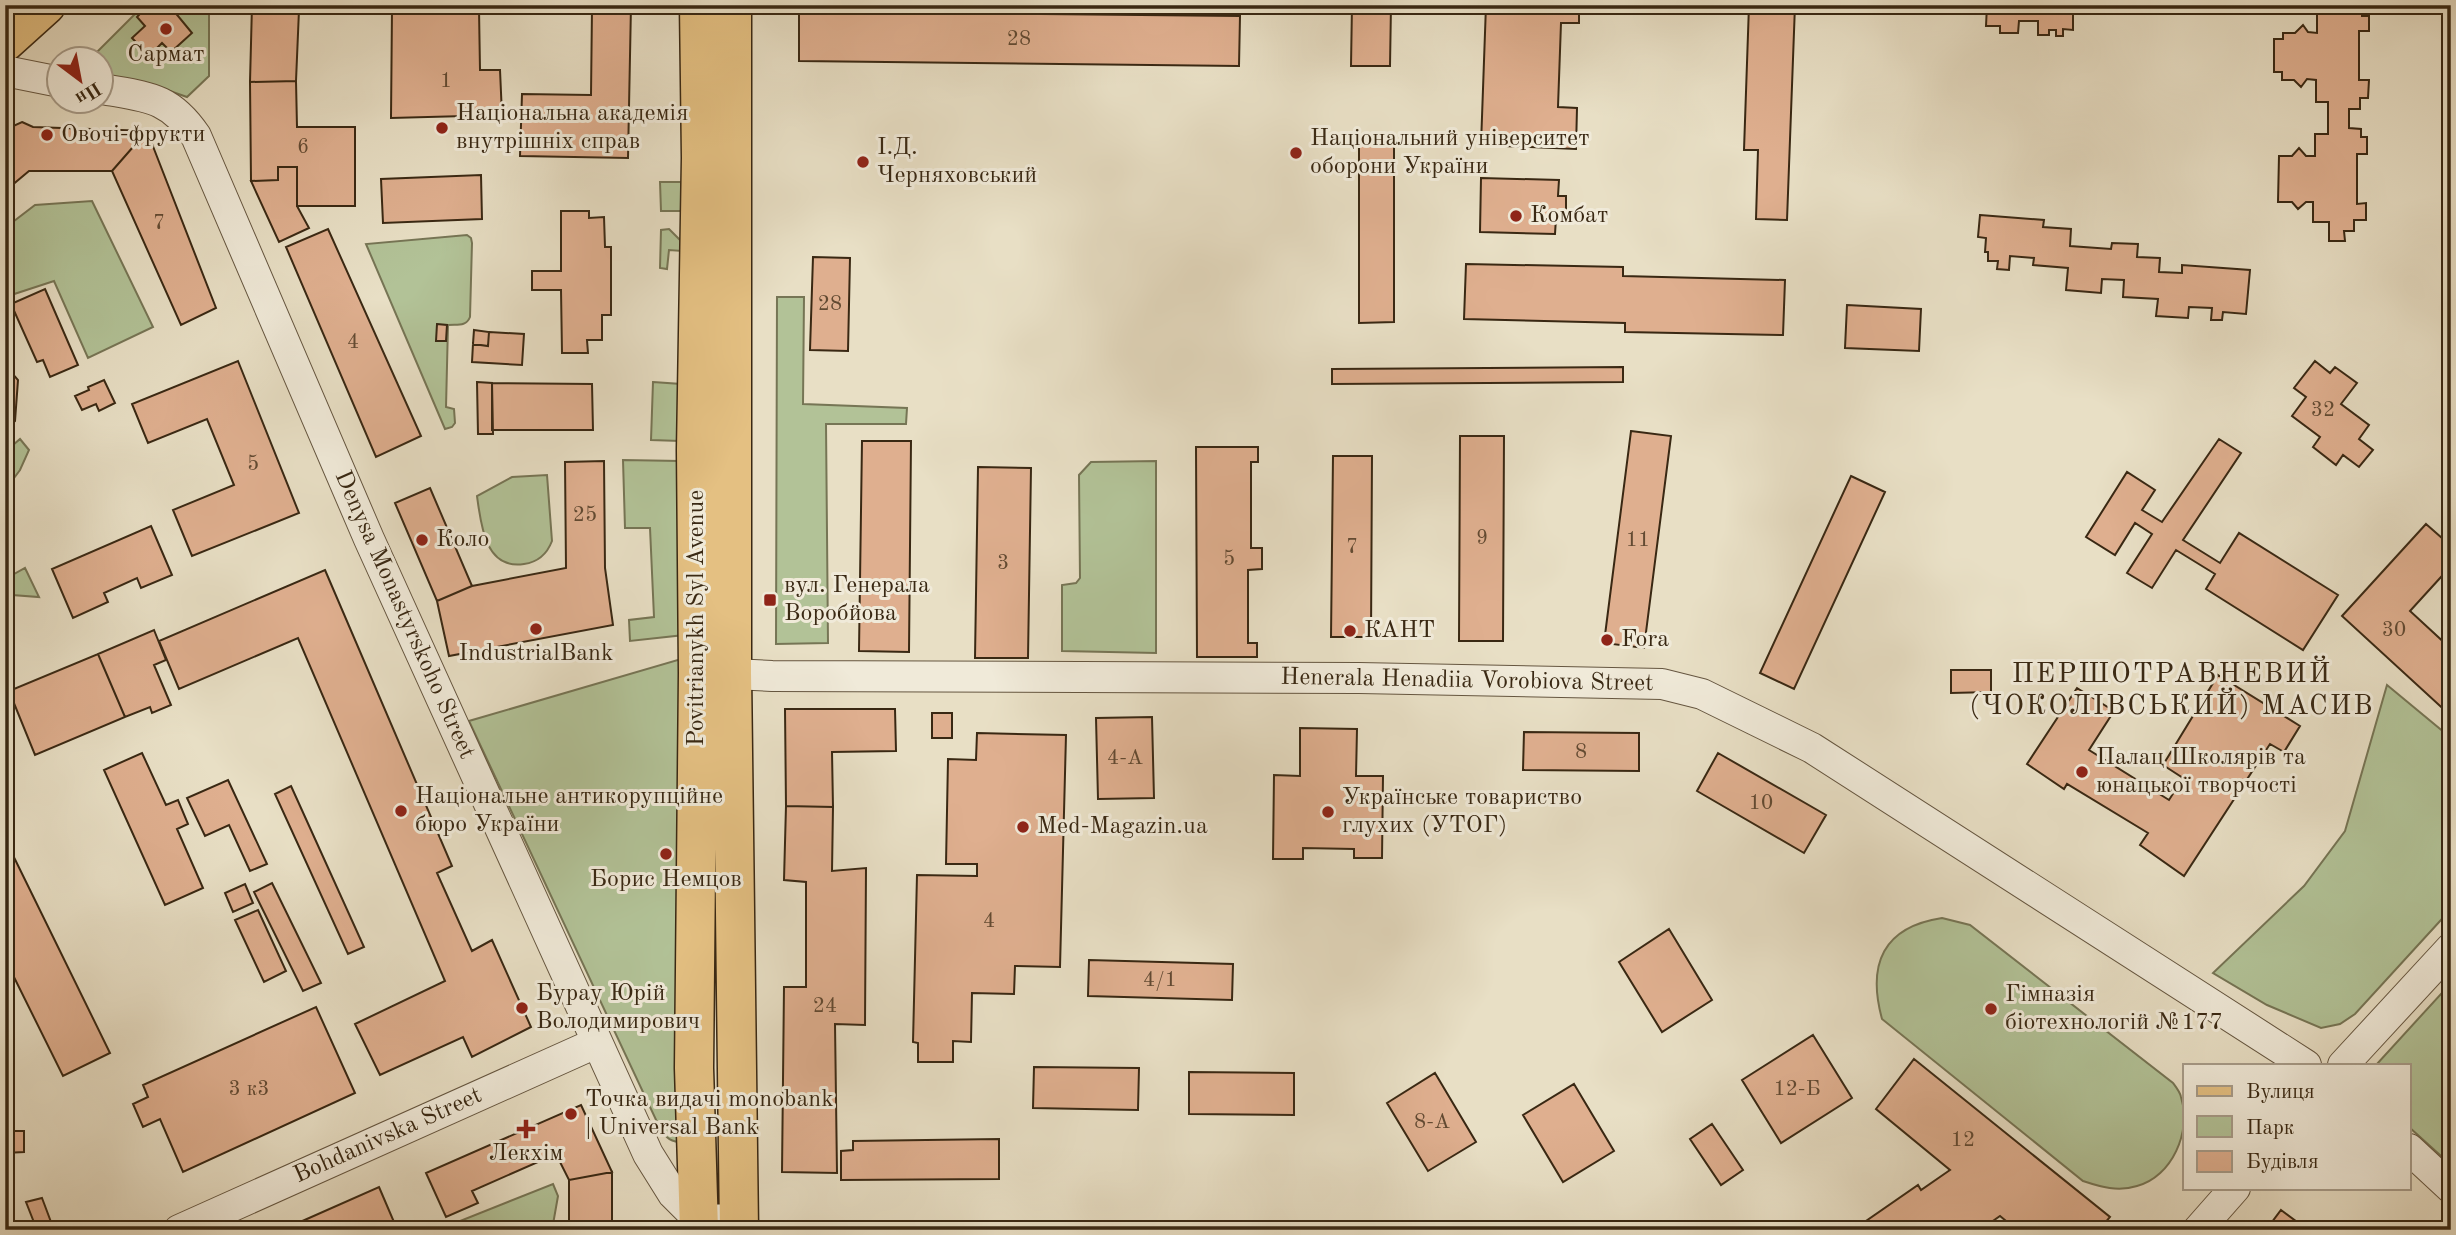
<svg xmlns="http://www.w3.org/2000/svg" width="2456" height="1235" font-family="'Old Standard TT',serif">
	<rect width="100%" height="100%" fill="#e8dfc5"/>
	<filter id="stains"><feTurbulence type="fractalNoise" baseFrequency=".00286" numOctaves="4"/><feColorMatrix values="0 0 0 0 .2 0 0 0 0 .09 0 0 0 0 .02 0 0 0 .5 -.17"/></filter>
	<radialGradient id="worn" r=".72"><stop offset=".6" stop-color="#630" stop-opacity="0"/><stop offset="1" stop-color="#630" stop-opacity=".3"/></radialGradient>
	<!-- green -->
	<path fill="#b2c297" stroke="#767555" stroke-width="2" d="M144,5h65v71l-22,21 -20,-7 -65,-8v-22h-13z
		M660,182h21v29h-20z
		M92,201l61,126 -65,31 -34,-77 -49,16v-69l30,-23z
		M669,229l12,12 1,10 -13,-1 -2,19 -7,-1 1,-38z
		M467,235l4,3 1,5 -2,74c-4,10 -13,7 -22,8l-2,82 8,2 1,14 -3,4 -7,2 -79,-185z
		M777,297h27l-1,107 104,4 -1,16h-80l2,219 -52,1z
		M653,382l28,2 -1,57 -29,-1z
		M20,439l9,11 -9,20 -15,20v-38z
		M623,460l57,1 4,174 -54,6 -1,-21 25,-3 -4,-89h-25z
		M1156,461v192l-94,-2v-66l14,-2 4,-5 -1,-103 12,-13z
		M547,475l5,66c-5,13 -13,21 -28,23 -39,6 -43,-39 -47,-68l35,-19z
		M25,568l14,29 -27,-2 -4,-5 -1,-12z
		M681,659l-2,483c-12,-1 -15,-8 -21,-18l-189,-403z
		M2387,685l64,53v171l-96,105 -15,10 -19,4 -54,-23 -54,-32 91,-87 41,-55z
		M1942,918l28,7 203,158c3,4 7,9 8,14 11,34 -9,80 -44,89 -19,6 -36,1 -54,-5l-201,-162c-15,-55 1,-92 60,-101z
		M2451,983v182l-42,-38v-62h-33z
		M553,1184l5,12 -6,34h-108l1,-3z"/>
	<!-- building -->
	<path fill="#dfaf8f" stroke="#392813" stroke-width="2" d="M148,5h21l23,28 -21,19 -9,-9 -13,13 -17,-18 13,-12 -8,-9z
		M252,5h379l-3,153 -108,-2 2,-62 69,1 1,-87 -113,1 1,61h20l2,45 -111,3 1,-109 -93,1 -3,71 -46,1z
		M891,5h59v8l290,3 -1,50 -440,-5v-48l92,1z
		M1352,5h39l-1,61h-39z
		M1486,5h93v18h-18l-3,84 19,1 -1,41 -95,-4z
		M1749,5h46l-8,215 -31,-1 2,-69h-14z
		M1987,5h120v7l-34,-1v19l-10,-1v7h-7v-6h-7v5h-11v-14h-19l-1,12h-18v-7h-14z
		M2130,5h31v9l-31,-1z
		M2330,5h32v11h7v15h-10v49h10l-1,18h-8v11h-11v19l12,1v8h6v17h-10v50l9,-1v17h-12v11h-10l1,10h-16v-19h-16v-20h-7l-8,7 -6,-7h-14l1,-46h13l7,-8 7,8h9v-22h13v-32h-12v-22l-9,-1 -6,8 -7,-7h-12v-8h-8v-33h9v-6h12l8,-8 5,7 9,1v-21h13z
		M296,81l1,46h58v79h-58v-39h-19v13l-27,1 -1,-99z
		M22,122l11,5 114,4 -35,40h-83l-24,20v-54l6,-10z
		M147,131l69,177 -35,17 -69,-154z
		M1383,133h11v189l-35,1v-178h24z
		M278,167h19v39l12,22 -30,14 -28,-61 27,-1z
		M481,175l1,44 -99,4 -2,-44z
		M1481,178l78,2 -1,16h8v22h-10l-1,16 -75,-2z
		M561,211h28v7l15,-1 1,30h6v68h-9v25h-15l1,13h-26l-1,-63h-29v-19h29z
		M1980,215l64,5 -1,7 28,2 -1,17 41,3 1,-6 26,1 -1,13 23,1 -1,14 23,1v-8l68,5 -4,44 -23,-2 -1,8h-11l1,-12 -23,-1 -1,11 -32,-2 2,-17 -35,-2 1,-17 -22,-1 -1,14 -35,-3 2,-22 -35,-3 1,-7 -24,-2 -1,14 -12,-1 1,-8h-10v-9h-3l1,-14 -8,-1z
		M328,229l93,207 -45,21 -90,-210z
		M813,257l37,1 -2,93 -38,-1z
		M1466,264l157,3v9l162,4 -2,55 -158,-3v-9l-161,-4z
		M45,289l33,76 -28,12 -7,-17 -6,2 -26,-58z
		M1847,305l74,4 -2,42 -74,-3z
		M437,324l10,1 -1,16h-10z
		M474,330l15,2 -1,14 -15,-2z
		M489,332l35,2 -2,31 -50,-3 1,-18 15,2z
		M238,361l61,152 -107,43 -19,-46 61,-25 -27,-66 -59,24 -16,-39z
		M2315,361l15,12 5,-6 22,16 -16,21 28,21 -10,14 14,11 -14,17 -16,-12 -7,10 -23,-18 7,-10 -28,-21 14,-19 -12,-9z
		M5,365l13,15 -3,41 -10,9z
		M1623,367v15l-291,2v-15z
		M104,380l11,23 -16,8 -3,-7 -14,6 -7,-14 14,-6 -1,-3z
		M477,382l15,1 1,51h-15z
		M492,383l100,1 1,46h-101z
		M1631,431l40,5 -27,212 -40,-5z
		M1460,436h44l-1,205h-44z
		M2219,439l22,14 -58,87 37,23 19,-30 99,62 -35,55 -97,-61 9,-15 -39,-24 -24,38 -25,-15 25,-39 -17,-11 -20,32 -29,-18 41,-65 28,18 -13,20 20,12z
		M862,441h49l-2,211 -50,-1z
		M1196,447h62v15h-7v86h11v21l-14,1v73h9v14h-60z
		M1333,456h39l-1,181h-40z
		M604,461l1,107 8,57 -164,31 -12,-55 35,-15 94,-18 -1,-106z
		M978,467l53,1 -3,190h-53z
		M1851,476l34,16 -91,197 -34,-16z
		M430,488l42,98 -35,15 -42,-98z
		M2426,524l25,22v20l-41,45 38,35 3,-3v73l-109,-100z
		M151,526l21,49 -31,13 -4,-10 -33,15 4,9 -35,16 -21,-49z
		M325,570l127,296 -15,7 35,78 20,-11 39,87 -59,30 -9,-20 -83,38 -25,-51 90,-43 -147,-343 -119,51 -20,-48z
		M154,630l12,30 -12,5 17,40 -19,8 -2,-6 -25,10 -27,-63z
		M98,654l27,63 -90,38 -26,-64z
		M1951,670h40v22l-40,1z
		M2218,675l82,51 -16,26 -14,-8 -86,132 -44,-31 8,-12 -81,-49 -3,5 -37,-25 50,-76 37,23 -25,39 80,50 14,-22 -20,-13z
		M785,709h110l1,42 -64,1 1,55 -47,-1z
		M932,713h20v25h-20z
		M1152,717l2,81 -56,1 -2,-81z
		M1300,728l57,1 -1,47h27l-1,82h-28v-9l-51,-1v11h-30l1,-84 26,1z
		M1524,732l115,1v38l-116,-1z
		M977,733l89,2 -6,232 -45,-1 -1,28 -42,-1 -1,49 -18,-1v21h-35v-19l-5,-1 4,-167 60,1v-12h-31l2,-105 28,1z
		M142,753l24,52 12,-5 10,24 -11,5 26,59 -38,17 -61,-135z
		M1718,753l108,62 -22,38 -107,-62z
		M228,780l39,84 -17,7 -21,-46 -24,11 -18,-38z
		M291,786l73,161 -16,7 -73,-160z
		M786,806l47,1 -1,64 34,-3 -1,157 -30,-1 2,149 -55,-1 2,-185h22v-105l-22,-2z
		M5,839l105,214 -47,23 -58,-117z
		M272,883l49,100 -18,8 -49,-99z
		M245,884l8,19 -20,9 -8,-19z
		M258,910l28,61 -22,11 -29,-62z
		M1669,929l43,71 -50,32 -43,-70z
		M1089,960l144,4 -1,36 -144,-4z
		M316,1007l39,86 -172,79 -23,-53 -17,8 -10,-23 15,-7 -5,-12z
		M1813,1035l39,63 -71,45 -39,-63z
		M1914,1059l196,158 -11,13h-82l-17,-14 -20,14h-127l65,-45 3,5 29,-20 -74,-61z
		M1034,1067l105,1 -1,42 -105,-2z
		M1189,1072l105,1v42l-105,-1z
		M1435,1073l41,69 -48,29 -41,-68z
		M1574,1084l40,67 -51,31 -40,-67z
		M581,1105l31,67 -43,8 -13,-26 -84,37 6,12 -32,14 -20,-44z
		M1712,1124l31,46 -22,15 -31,-46z
		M5,1131h19v21l-19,1z
		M999,1139v40l-158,1v-29l12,-1v-9z
		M612,1172v58h-43v-50z
		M379,1187l15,35 -17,8h-95z
		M42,1198l12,32h-17l-11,-28z
		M2281,1210l27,20h-42z
		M975,1227h96v3h-96z"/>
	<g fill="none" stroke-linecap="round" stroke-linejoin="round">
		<!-- minor casing -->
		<g stroke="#655640" stroke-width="32">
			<path id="minor" d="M5,71l55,11
				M102,89c44,8 67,7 94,47l173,403 279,615 25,40 26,26 41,-1
				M712,673l60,3 587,2 303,6 40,10 110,54 494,317
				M2343,1065l108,-117
				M2409,1149l42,39
				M179,1230l417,-187
				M2198,1230l37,-42"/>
		</g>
		<!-- major casing -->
		<g stroke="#392813" stroke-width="41">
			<path id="major" d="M732,5v668l7,557
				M5,42l41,-37
				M699,1230l-5,-162 4,-395 -2,-223 5,-292 -2,-153"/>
		</g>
		<!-- minor -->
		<use href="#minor" stroke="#f0ead9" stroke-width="30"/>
		<!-- major -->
		<use href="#major" stroke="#e4c082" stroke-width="38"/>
	</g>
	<!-- markers -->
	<g fill="#8f2418" stroke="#f0ead9" stroke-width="2.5">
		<circle cx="166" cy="29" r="7"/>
		<circle cx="442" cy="128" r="7"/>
		<circle cx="47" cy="135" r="7"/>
		<circle cx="1296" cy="153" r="7"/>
		<circle cx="863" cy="162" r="7"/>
		<circle cx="1516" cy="216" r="7"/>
		<circle cx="422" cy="540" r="7"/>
		<rect x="763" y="593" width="14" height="14" rx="3.5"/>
		<circle cx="536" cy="629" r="7"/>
		<circle cx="1350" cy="631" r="7"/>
		<circle cx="1607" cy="640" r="7"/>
		<circle cx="2082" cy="772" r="7"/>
		<circle cx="401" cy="811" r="7"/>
		<circle cx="1328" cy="812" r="7"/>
		<circle cx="1023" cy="827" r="7"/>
		<circle cx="666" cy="854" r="7"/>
		<circle cx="522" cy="1008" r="7"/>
		<circle cx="1991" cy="1009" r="7"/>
		<circle cx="571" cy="1114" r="7"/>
		<path d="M522.5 1118.5h7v7h7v7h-7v7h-7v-7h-7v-7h7z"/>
	</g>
	<g text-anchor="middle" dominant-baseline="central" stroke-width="6" stroke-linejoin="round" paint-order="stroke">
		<!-- number labels -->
		<g font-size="21" fill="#624a32">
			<text x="1019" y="39">28</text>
			<text x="446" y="81">1</text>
			<text x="303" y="147">6</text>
			<text x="159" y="223">7</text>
			<text x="830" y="304">28</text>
			<text x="353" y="342">4</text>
			<text x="2323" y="410">32</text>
			<text x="253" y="464">5</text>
			<text x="585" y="515">25</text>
			<text x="1482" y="538">9</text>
			<text x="1638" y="540">11</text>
			<text x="1352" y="547">7</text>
			<text x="1229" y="559">5</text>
			<text x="1003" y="563">3</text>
			<text x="2394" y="630">30</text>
			<text x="1581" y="752">8</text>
			<text x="1125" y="758">4-А</text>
			<text x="1761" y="803">10</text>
			<text x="989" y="921">4</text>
			<text x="1160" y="980">4/1</text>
			<text x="825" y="1006">24</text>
			<text x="249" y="1089">3 к3</text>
			<text x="1797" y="1089">12-Б</text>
			<text x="1432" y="1122">8-А</text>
			<text x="1963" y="1140">12</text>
		</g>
		<!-- poi labels -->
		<g font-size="24" fill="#392813" stroke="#f0ead9" text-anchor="start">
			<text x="166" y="55" text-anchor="middle">Сармат</text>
			<text x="456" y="114">Національна академія<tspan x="456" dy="28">внутрішніх справ</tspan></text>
			<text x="61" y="135">Овочі-фрукти</text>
			<text x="1310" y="139">Національний університет<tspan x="1310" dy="28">оборони України</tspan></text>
			<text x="877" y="148">І.Д.<tspan x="877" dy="28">Черняховський</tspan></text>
			<text x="1530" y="216">Комбат</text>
			<text x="436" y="540">Коло</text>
			<text x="784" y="586">вул. Генерала<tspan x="784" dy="28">Воробйова</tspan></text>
			<text x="1364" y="631">КАНТ</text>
			<text x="1621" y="640">Fora</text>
			<text x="536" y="654" text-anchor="middle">IndustrialBank</text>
			<text x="2096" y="758">Палац Школярів та<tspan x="2096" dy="28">юнацької творчості</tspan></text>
			<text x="415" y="797">Національне антикорупційне<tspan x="415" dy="28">бюро України</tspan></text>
			<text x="1342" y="798">Українське товариство<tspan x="1342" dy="28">глухих (УТОГ)</tspan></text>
			<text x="1037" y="827">Med-Magazin.ua</text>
			<text x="666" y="880" text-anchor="middle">Борис Немцов</text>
			<text x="536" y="994">Бурау Юрій<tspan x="536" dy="28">Володимирович</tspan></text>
			<text x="2005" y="995">Гімназія<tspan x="2005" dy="28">біотехнологій №177</tspan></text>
			<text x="585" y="1100">Точка видачі monobank<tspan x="585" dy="28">| Universal Bank</tspan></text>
			<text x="526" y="1154" text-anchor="middle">Лекхім</text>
		</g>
		<!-- street labels -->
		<g font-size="24" fill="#392813" stroke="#f0ead9">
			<text transform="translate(404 615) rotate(66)">Denysa Monastyrskoho Street</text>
			<text transform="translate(697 618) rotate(-90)">Povitrianykh Syl Avenue</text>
			<text transform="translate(1467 681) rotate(1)">Henerala Henadiia Vorobiova Street</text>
			<text transform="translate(388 1136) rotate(-24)">Bohdanivska Street</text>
		</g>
		<!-- quarter labels -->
		<g font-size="28" letter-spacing="2" fill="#392813" stroke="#f0ead9">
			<text x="2172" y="675">ПЕРШОТРАВНЕВИЙ<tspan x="2172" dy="32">(ЧОКОЛІВСЬКИЙ) МАСИВ</tspan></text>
		</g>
	</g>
	<!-- margin -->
	<rect width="2456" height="1235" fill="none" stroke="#e8dfc5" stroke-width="28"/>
	<rect x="7" y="7" width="2442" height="1221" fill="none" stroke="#392813" stroke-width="3.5"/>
	<rect x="14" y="14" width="2428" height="1207" fill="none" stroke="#392813" stroke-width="2"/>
	<!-- legend -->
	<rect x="2183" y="1064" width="228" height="126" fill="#f0ead9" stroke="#a79c8a" stroke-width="2"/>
	<rect x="2197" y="1086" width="35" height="10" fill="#e4c082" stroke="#a79c8a" stroke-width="2"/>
	<text x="2246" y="1098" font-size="21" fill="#392813">Вулиця</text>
	<rect x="2197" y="1116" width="35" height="21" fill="#b2c297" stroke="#a79c8a" stroke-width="2"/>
	<text x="2246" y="1134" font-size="21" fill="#392813">Парк</text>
	<rect x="2197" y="1151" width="35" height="21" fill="#dfaf8f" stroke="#a79c8a" stroke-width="2"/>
	<text x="2246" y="1168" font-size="21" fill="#392813">Будівля</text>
	<!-- north arrow -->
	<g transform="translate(80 80) rotate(148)"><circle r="33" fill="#f0ead9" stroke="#a79c8a" stroke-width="2"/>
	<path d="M0-5L12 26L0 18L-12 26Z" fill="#8f2418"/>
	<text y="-10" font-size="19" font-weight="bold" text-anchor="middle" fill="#392813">Пн</text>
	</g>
	<rect width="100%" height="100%" filter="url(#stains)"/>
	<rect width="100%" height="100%" fill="url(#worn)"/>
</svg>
